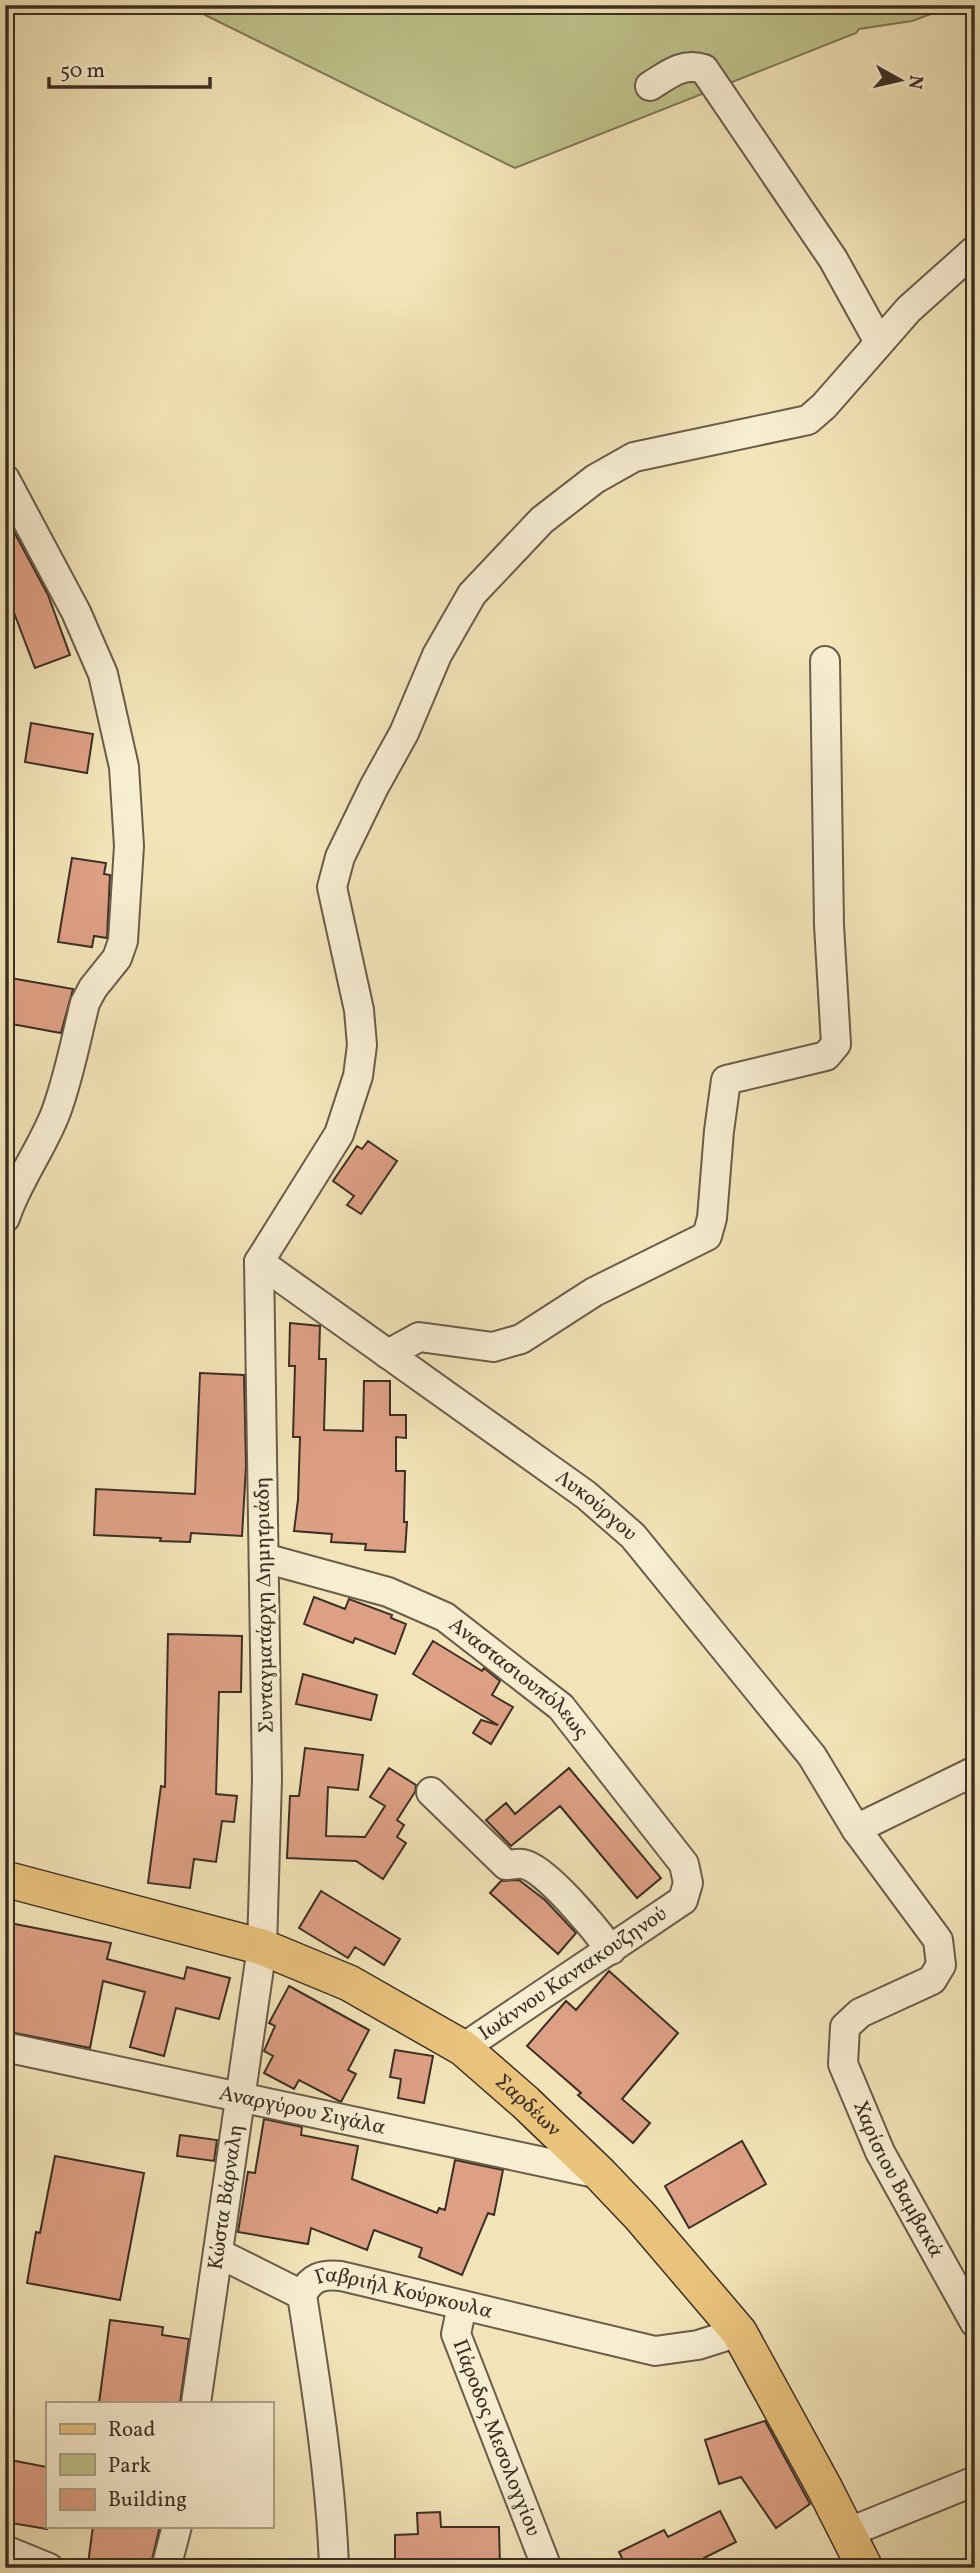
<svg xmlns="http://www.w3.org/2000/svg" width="980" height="2573" font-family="Vollkorn,serif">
	<rect width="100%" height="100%" fill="#f2e4b8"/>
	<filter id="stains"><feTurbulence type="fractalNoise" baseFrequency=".00286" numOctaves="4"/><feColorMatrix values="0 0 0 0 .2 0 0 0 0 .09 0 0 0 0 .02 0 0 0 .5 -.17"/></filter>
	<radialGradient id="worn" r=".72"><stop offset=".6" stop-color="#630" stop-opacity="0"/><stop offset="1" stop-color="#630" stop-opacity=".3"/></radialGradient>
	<!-- green -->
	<path fill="#bfc28b" stroke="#7e7858" stroke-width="2" d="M185,5h770l-43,16 -53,8 -3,4 -341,135z"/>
	<!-- building -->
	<path fill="#dea085" stroke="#3c2f25" stroke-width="2" d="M5,515l43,80 22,60 -35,13 -30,-79z
		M31,723l62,11 -6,39 -62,-11z
		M72,858l34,5 -2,11 6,1 -3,63 -13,-2 -2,11 -34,-5z
		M5,977l68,12 -12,44 -55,-10 2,-11h-3z
		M368,1141l29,20 -36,53 -14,-9 7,-9 -21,-15 24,-35 5,3z
		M290,1323l30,3 -1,33h7l-2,71 39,1 1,-50h26v34h16v23l-10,-1v34h9l-1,51h3l-2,30 -40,-2 1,-6 -35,-2 1,-8 -38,-3 4,-31 2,-63h-7l2,-71h-6z
		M200,1373l44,2 2,91 -4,70 -51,-3 -1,9 -30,-1 1,-3 -67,-3 2,-46 99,5z
		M314,1597l31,12 4,-10 43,16 -1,3 15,6 -11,30 -40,-16 -2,5 -49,-19z
		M168,1634l74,2 -1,56h-22l-3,102 21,2 -3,26 -12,-1 -6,41 -22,-3 -4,29 -42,-5 13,-97 4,1z
		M433,1641l49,30 2,-3 16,13 -8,14 21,12 -22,37 -18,-11 8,-13 17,5 -85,-51z
		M303,1674l74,21 -6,25 -75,-16z
		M305,1748l58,7 -5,35 -30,-3 -2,49 39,1 20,-31 -15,-9 19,-29 27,17 -1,7 -18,28 7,5 -7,12 9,6 -23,36 -27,-18 -69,-3 3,-62h9z
		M569,1768l92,110 -24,20 -77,-92 -49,40 -25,-26 20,-17 9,11z
		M519,1880l26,20 31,33 -18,21 -68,-61 11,-12z
		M321,1891l79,48 -16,26 -29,-18 -7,11 -49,-30z
		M5,1922l106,21 -4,16 77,20 3,-12 43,11 -11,41 -43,-11 -12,48 -34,-9 15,-55 -42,-11 -13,67 -85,-17z
		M609,1971l69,62 -56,66 28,24 -17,20 -55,-48 3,-2 -54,-47 39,-45 10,9z
		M289,1986l80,44 -21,40 8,4 -15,28 -42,-22 -5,9 -30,-16 9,-17 -9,-5 11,-25 -6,-3z
		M395,2050l38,6 -9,47 -26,-5 3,-19 -11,-2z
		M264,2119l38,8 -1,8 57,11 -6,33 85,34 2,-5 6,2 10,-50 48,10 -9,45 -6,-2 -26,62 -43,-18 3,-9 -48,-18 -7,20 -56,-22 -3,16 -70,-12 10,-60 7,1z
		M180,2135l37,5 -3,21 -37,-5z
		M742,2141l24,43 -77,44 -24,-42z
		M55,2156l89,17 -24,127 -93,-17 9,-51 4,1z
		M110,2320l53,7 -1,8 27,4 -9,64h-81z
		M765,2421l45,83 -34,24 -35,-51 -22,7 -14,-44z
		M5,2459l42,8v62l-42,-7z
		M720,2511l16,31 -32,16 5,10h-82l-8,-16 45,-22 4,7z
		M440,2512l1,15h58l1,41h-62l-1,-9 -42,1v-25l23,-1 -1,-21z
		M93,2526h67l-10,42h-34l-28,-4z"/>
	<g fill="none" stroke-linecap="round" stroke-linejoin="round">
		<!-- minor casing -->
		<g stroke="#6a5c4a" stroke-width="32">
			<g id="minor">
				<path d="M650,86c18,-11 32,-24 54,-17l129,190 46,83"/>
				<path d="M5,479l71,133 27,62 21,93 5,79 -6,95 -6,17 -24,30 -8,15c-9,36 -16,74 -29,109 -14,37 -39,69 -51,106"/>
				<path id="s1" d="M259,1262l327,233 47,41 179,220 44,73 82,111 3,25 -9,15 -72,33 -15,14 -2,37 37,88 95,171"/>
				<path d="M259,1262l80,-128 19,-58 4,-31 -3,-35 -27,-123 8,-30 34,-70 30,-54 33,-78 35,-61 70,-74 53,-41 39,-22 174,-37 16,-14 85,-97 66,-59"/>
				<path d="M388,1354l31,-17 74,10 28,-8 73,-47 113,-56 5,-18 7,-87 7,-51 100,-24 10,-12 -7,-119 -4,-264"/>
				<path id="s2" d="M264,1558l124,34 57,25 116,90 123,157 4,19 -5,17 -220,148"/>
				<path d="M431,1792l75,73c5,0 12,-2 17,-1 23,4 73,66 88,86"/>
				<path d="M856,1829l119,-58"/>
				<path id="s3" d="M5,2047l595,127"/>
				<path d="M218,2253l84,42"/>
				<path id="s4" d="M462,2306l-6,28 91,234"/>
				<path id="s5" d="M196,2403l66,-456 5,-168 -8,-517"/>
				<path d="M847,2533l128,-52"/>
				<path d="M5,2550l44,18"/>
				<path d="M166,2568l11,-42"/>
				<path id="s6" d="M334,2568c-3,-91 -18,-183 -32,-273 9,-18 20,-21 39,-19l314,75 43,-6 41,-13"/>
			</g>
		</g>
		<!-- major casing -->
		<g stroke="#3c2f25" stroke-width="38">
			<g id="major">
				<path id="s7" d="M5,1879l257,68 87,36 114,65 62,54 75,72 40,42 99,116 86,157 40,79"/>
			</g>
		</g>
		<!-- minor -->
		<use href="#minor" stroke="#f7edd1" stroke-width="28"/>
		<!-- major -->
		<use href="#major" stroke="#e9c27c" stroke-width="35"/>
	</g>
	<g text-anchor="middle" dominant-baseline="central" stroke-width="6" stroke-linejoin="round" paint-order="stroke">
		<!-- street labels -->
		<g font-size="21" fill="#3c2f25" stroke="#f7edd1">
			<text stroke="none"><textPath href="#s1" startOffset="416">Λυκούργου</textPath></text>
			<text transform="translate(265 1605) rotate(-91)">Συνταγματάρχη Δημητριάδη</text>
			<text stroke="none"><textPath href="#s2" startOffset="287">Αναστασιουπόλεως</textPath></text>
			<text transform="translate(573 1974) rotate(-34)">Ιωάννου Καντακουζηνού</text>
			<text stroke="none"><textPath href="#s7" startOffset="578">Σαρδέων</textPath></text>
			<text stroke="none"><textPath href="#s3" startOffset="304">Αναργύρου Σιγάλα</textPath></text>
			<text stroke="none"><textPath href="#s1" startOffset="1278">Χαρίσιου Βαμβακά</textPath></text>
			<text stroke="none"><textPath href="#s5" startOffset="208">Κώστα Βάρναλη</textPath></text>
			<text stroke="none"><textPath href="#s6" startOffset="387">Γαβριήλ Κούρκουλα</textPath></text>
			<text stroke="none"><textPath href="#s4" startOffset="140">Πάροδος Μεσολογγίου</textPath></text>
		</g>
	</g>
	<!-- margin -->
	<rect width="980" height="2573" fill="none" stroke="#f2e4b8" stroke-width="28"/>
	<rect x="7" y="7" width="966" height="2559" fill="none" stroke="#3c2f25" stroke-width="3.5"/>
	<rect x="14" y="14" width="952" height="2545" fill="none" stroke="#3c2f25" stroke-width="2"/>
	<!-- legend -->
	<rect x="46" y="2402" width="228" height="126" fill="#f7edd1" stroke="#aca18c" stroke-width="2"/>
	<rect x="60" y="2424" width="35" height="10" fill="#e9c27c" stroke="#aca18c" stroke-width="2"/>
	<text x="108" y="2436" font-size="21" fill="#3c2f25">Road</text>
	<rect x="60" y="2454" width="35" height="21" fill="#bfc28b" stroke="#aca18c" stroke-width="2"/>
	<text x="108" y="2472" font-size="21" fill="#3c2f25">Park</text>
	<rect x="60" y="2489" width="35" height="21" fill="#dea085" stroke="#aca18c" stroke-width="2"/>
	<text x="108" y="2506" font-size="21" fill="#3c2f25">Building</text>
	<!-- north arrow -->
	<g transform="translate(900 80) rotate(98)" stroke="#f7edd1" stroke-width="5" paint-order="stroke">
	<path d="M0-5L12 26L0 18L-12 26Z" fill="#3c2f25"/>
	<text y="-10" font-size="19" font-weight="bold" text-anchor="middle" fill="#3c2f25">N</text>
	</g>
	<!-- scale -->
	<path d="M49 77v10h161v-10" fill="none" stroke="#3c2f25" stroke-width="3.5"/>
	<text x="60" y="77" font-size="21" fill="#3c2f25" stroke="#f7edd1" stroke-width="5" paint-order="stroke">50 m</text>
	<rect width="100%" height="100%" filter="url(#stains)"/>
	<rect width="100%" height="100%" fill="url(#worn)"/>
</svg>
